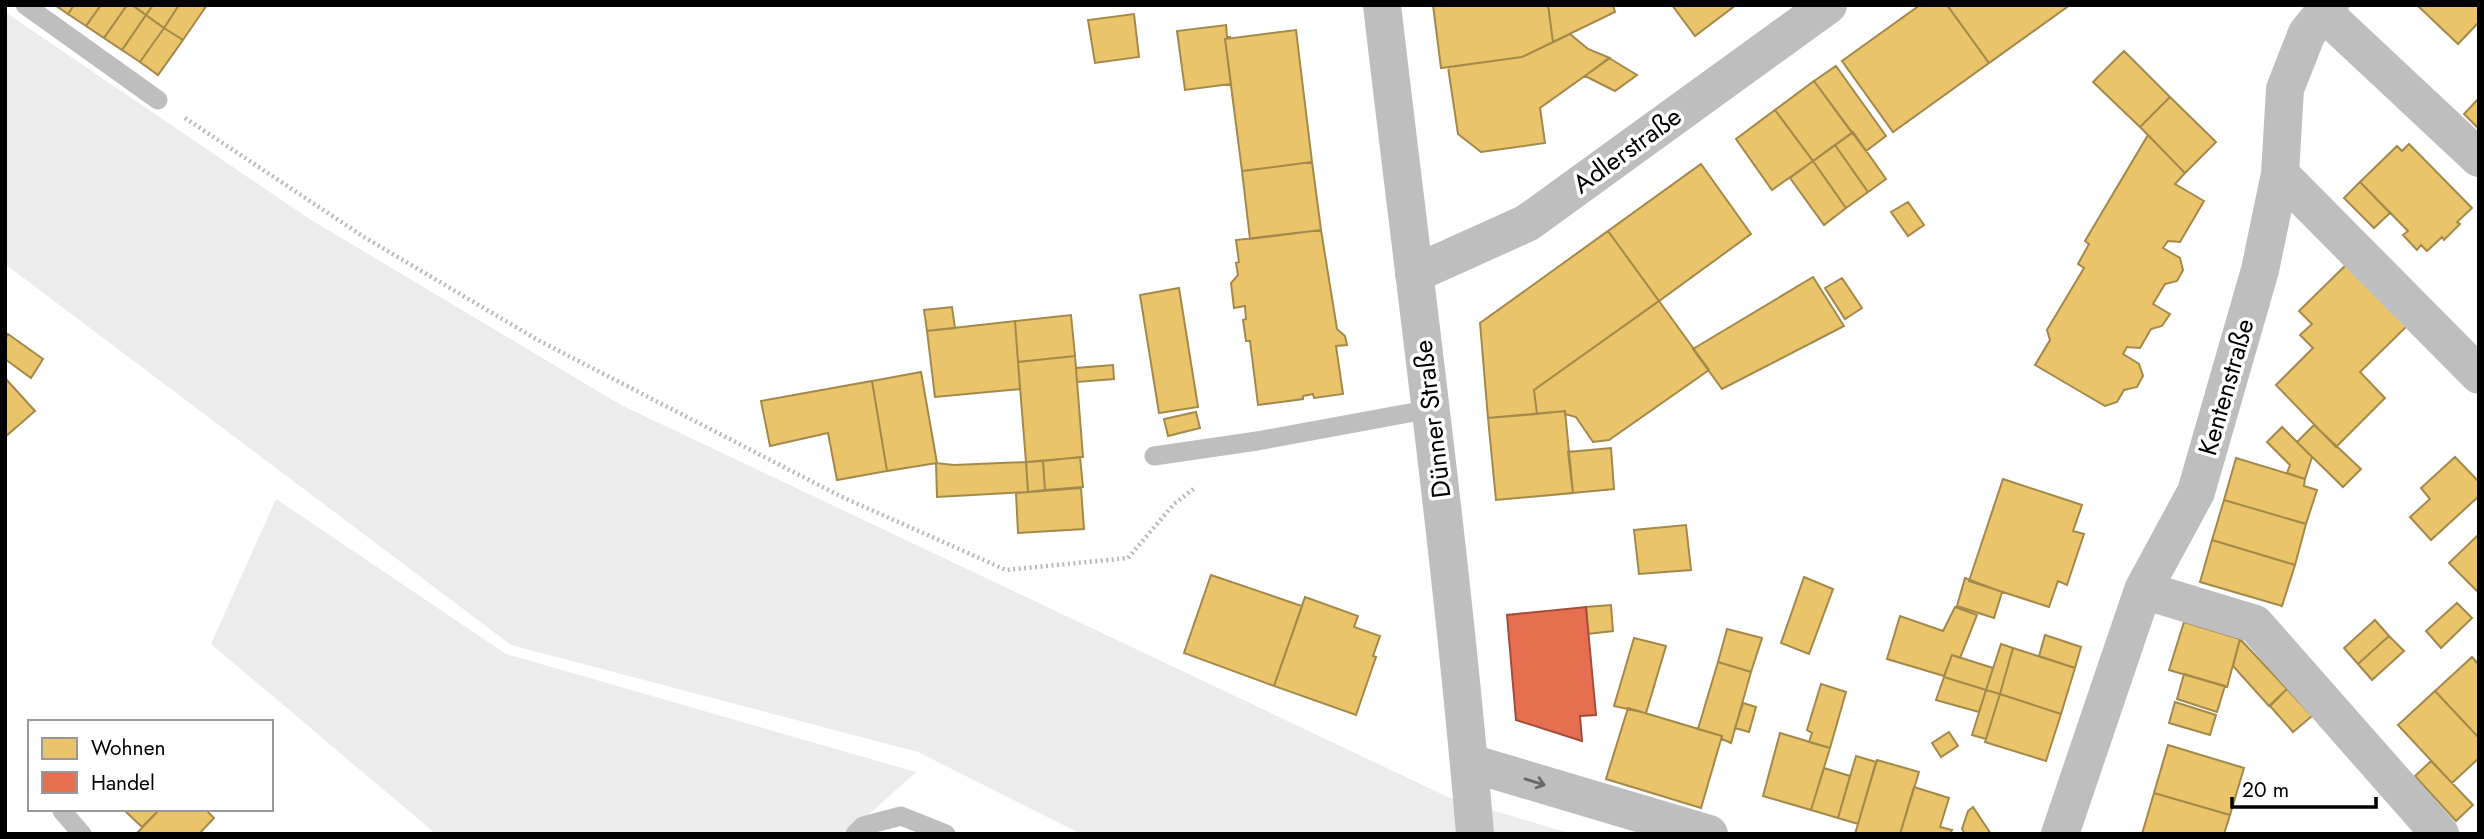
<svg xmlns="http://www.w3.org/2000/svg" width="2484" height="839" font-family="Jost,sans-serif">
	<rect width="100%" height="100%" fill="#fff"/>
	<!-- green -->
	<path fill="#ececec" d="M5,12l303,206 313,187 829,393 123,36h-492l-163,-82 -407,-107 -506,-381z
		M276,499l230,155 410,118 -69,62h-411l-225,-190z"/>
	<!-- homes -->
	<path fill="#e9c46a" stroke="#a3894a" stroke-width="2" d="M55,5h19l-6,9z
		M74,5h27l-15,21 -18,-12z
		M101,5h26l-23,33 -18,-12z
		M127,5h5l14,10 -24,35 -18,-12z
		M132,5h21l-7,10z
		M153,5h26l-15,23 -18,-13z
		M179,5h28l-24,35 -19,-12z
		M1433,5h115l5,37 -31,15 -81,11z
		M1548,5h65l2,7 -62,30z
		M1672,5h64l-41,31z
		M1920,5h27l42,58 -96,69 -51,-71z
		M1947,5h123l-81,58z
		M2417,5h62v17l-21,22z
		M1134,14l5,43 -44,6 -7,-43z
		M146,15l18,13 -24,34 -18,-12z
		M1226,25l1,12h3v2h-5l6,45 -46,6 -8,-59z
		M164,28l19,12 -25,35 -18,-13z
		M1296,30l16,132 -70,9 -17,-132z
		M1570,34l18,15 22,9 -70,50 5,35 -64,9 -23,-18 -10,-67 74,-10z
		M2124,51l46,46 -30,30 -47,-45z
		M1609,58l28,17 -22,16 -30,-15z
		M1836,66l50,70 -20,15 -52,-70z
		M1814,81l38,52 -39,28 -38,-51z
		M2170,97l46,45 -31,31 -45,-46z
		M2479,98v31l-15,-15z
		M1775,110l38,51 -41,29 -36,-51z
		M1853,132l33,47 -18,13 -33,-47z
		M2148,135l37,38 -10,11 29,17 -24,41 -12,-1 -5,7 17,10 3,12 -6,11 -12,3 -12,20 17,10 -8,12 -11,3 -11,19 -13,-1 -4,7 16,10 4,12 -6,11 -13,3 -7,12 -12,4 -70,-41 15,-25 -3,-10 37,-62 -6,-4 11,-20 -4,-3z
		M2409,144l63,64 -15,14 3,2 -16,16 -2,-3 -15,14 -6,-6 -4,5 -14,-15 5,-4 -48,-49 37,-36 5,5z
		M1835,145l33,47 -22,16 -33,-47z
		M1813,161l33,47 -22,17 -34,-47z
		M1312,162l9,68 -71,9 -8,-68z
		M1701,164l50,70 -92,67 -51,-70z
		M2360,182l30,31 -16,15 -30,-30z
		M1908,202l16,23 -16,11 -17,-24z
		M1321,230l16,99 8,7 2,9 -11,1 7,48 -29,4 -1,-4 -10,2v3l-45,6 -8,-64h-4l-3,-21 3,-1 -1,-13 -11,2 -3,-25 7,-8 -2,-12 3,-1 -3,-22z
		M1608,231l51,70 -125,89 3,24 -49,4 -8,-95z
		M2350,261l61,61 -51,50 25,26 -49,49 -60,-62 37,-37 -13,-13 12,-11 -13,-13z
		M1813,277l31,49 -122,63 -29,-40z
		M1842,278l20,30 -17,11 -20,-31z
		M1179,288l19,119 -39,6 -19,-118z
		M1659,301l50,69 -100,70 -16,2 -17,-25 -11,-3v-3l-28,3 -3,-24z
		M952,307l3,21 -28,3 -3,-21z
		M1071,315l4,41 -57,6 -3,-41z
		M1015,321l5,68 -85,8 -8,-66z
		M8,334l35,25 -12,19 -26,-19v-20z
		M1075,356l8,101 -57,5 -8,-100z
		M1113,365l1,14 -37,3 -1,-14z
		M921,372l16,91 -50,8 -15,-90z
		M5,378l30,33 -30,26z
		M872,381l15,90 -50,9 -9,-47 -58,13 -9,-45z
		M1565,411l8,82 -77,7 -8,-82z
		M1196,412l4,16 -32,8 -4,-17z
		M2314,425l47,44 -18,18 -46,-45z
		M2282,427l30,30 -7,22 -18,-6 3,-8 -23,-23z
		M1611,448l3,41 -41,4 -5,-41z
		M1080,457l3,30 -38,3 -2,-29z
		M2455,457l24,25v14l-48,44 -21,-23 20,-18 -9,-11z
		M2236,458l69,21 -1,7 13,4 -11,34 -82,-24z
		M1043,461l2,29 -17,2 -2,-30z
		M1026,462l2,30 -91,5 -1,-34 18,2z
		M2003,479l79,26 -9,26 11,3 -17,51 -9,-4 -9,26 -80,-26z
		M1081,488l3,41 -66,4 -2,-40z
		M2224,500l82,24 -11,41 -83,-25z
		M1686,525l5,45 -52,4 -5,-44z
		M2479,534v59l-30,-30z
		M2212,540l83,25 -13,41 -82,-24z
		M1211,575l91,31 -28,80 -90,-33z
		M1804,577l29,12 -24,65 -28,-11z
		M1965,578l37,14 -8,26 -37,-12z
		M1305,597l53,19 -4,11 26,9 -7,20 3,1 -20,58 -82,-29z
		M2457,603l15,15 -31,30 -15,-17z
		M1611,605l2,26 -25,3 -2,-27z
		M1955,607l22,8 -17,43 -8,-3 -8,21 -57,-17 13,-43 43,15z
		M2375,620l14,16 -31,28 -14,-16z
		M2184,622l56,17 -13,48 -58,-17z
		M1727,629l35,9 -11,34 -33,-10z
		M2045,635l36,12 -6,21 -36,-12z
		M2389,636l15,15 -32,29 -14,-16z
		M1634,638l32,8 -20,67 -32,-7z
		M2240,639l47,50 -18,17 -36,-40z
		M2001,644l12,4 -13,46 -14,-4z
		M2013,648l62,20 -14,46 -61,-20z
		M1952,655l41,13 -7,22 -42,-13z
		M2472,657l7,8v73l-44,-47z
		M1718,662l33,10 -20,71 -9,-4v-3l-24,-7z
		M2184,674l41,12 -8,26 -40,-13z
		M1944,677l42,13 -7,22 -43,-12z
		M1821,684l25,8 -16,56 -21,-6 3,-9 -5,-3z
		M2287,689l25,27 -19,16 -23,-26z
		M1986,690l14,4 -14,45 -14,-4z
		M2435,691l44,47v20l-27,25 -54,-58z
		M2000,694l61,20 -15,47 -61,-19z
		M2175,702l41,13 -6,20 -41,-12z
		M1743,703l13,4 -7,25 -14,-4z
		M1628,708l94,28 -21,72 -95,-29z
		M1949,732l9,14 -17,11 -9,-14z
		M1780,733l50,15 -19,62 -48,-14z
		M2168,745l76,23 -14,47 -76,-22z
		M1856,756l20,6 -18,62 -20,-6z
		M1877,760l42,12 -19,62h-45z
		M2431,761l42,44 -17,16 -41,-45z
		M1824,768l26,8 -12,42 -27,-8z
		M1914,787l35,11 -9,29 12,3 -2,4h-50z
		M2154,793l76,22 -6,19h-82z
		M1973,807l18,27h-26l-3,-5 6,-18z
		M123,809h37l-18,18z
		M160,809h45l9,9 -15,16h-63z"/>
	<!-- shops -->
	<path fill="#e76f51" stroke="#a24e39" stroke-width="2" d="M1586,607l10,108 -16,1 2,25 -66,-21 -9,-105z"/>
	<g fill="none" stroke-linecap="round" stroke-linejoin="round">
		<!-- path -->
		<path stroke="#b9b9b9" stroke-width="4.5" stroke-dasharray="2 3.5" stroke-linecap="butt" d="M185,118l179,119 172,102 304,157 166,74 122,-12 46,-54 22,-17"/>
		<!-- service -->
		<path stroke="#bebebe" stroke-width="19" d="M25,5l133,95
			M1154,456l103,-15 174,-32
			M62,811l20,23
			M855,834l8,-8 38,-10 45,18"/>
		<!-- minor -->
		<path stroke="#bebebe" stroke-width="38" d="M2324,13l155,145
			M2280,174l199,201
			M1414,274l113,-51 301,-218
			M2143,590l112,34 185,210
			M1470,763l239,71
			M2060,834l83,-244 53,-98 64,-222 20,-96 5,-85 22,-56 23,-28"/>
		<!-- tertiary -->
		<path stroke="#bebebe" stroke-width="38" d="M1382,5c32,276 70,552 93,829"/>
	</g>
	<!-- one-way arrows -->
	<defs><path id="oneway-shaft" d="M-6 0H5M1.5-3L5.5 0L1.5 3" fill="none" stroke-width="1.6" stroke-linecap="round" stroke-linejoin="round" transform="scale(1.75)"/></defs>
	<use stroke="#686868" href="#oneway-shaft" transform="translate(1535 782) rotate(17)"/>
	<g text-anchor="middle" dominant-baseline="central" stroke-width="7" stroke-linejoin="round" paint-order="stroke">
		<!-- street labels -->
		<g font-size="26" fill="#000" stroke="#fff">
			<text transform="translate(1627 150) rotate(-36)">Adlerstraße</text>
			<text transform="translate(2226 387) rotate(-74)">Kentenstraße</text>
			<text transform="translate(1432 419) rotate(-97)">Dünner Straße</text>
		</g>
	</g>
	<!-- border -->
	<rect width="2484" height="839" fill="none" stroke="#000000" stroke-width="14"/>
	<!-- legend -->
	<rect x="28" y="720" width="245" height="91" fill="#ffffff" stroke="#999999" stroke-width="2"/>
	<rect x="42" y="738" width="35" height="21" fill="#e9c46a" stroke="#999999" stroke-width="2"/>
	<text x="91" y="755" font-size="21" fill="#000000">Wohnen</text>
	<rect x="42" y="772" width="35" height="21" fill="#e76f51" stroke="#999999" stroke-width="2"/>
	<text x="91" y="790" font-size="21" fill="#000000">Handel</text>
	<!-- scale -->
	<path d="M2232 797v10h144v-10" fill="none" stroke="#000000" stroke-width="3.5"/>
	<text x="2242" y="797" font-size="21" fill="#000000" stroke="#ffffff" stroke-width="5" paint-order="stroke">20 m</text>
</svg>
